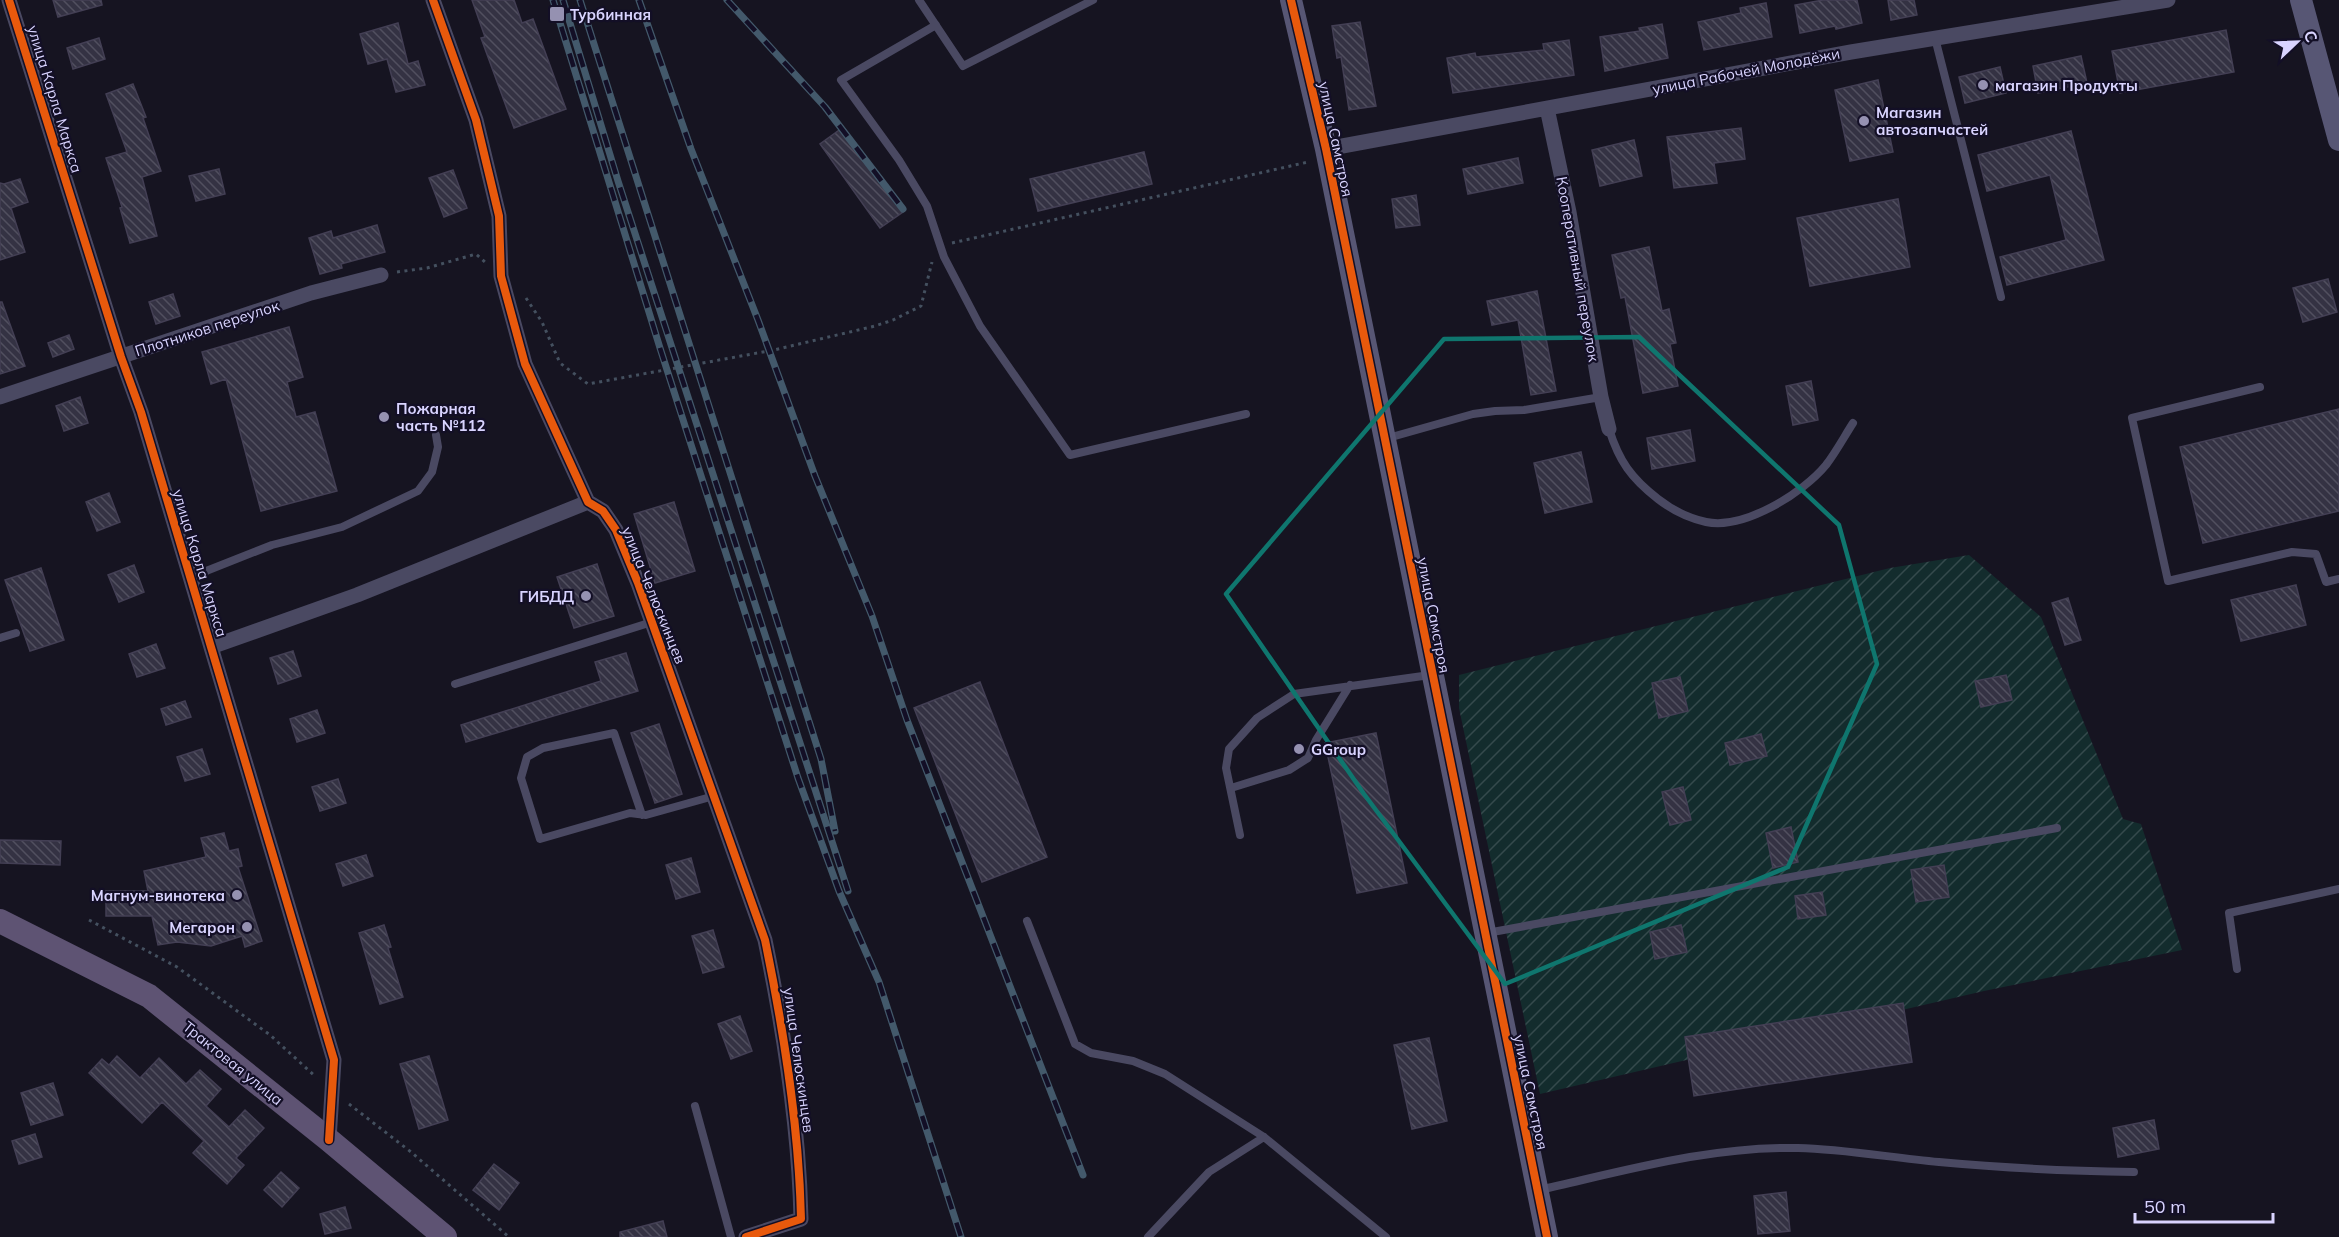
<svg xmlns="http://www.w3.org/2000/svg" width="2339" height="1237" font-family="Mulish,sans-serif">
	<defs>
		<pattern id="garden-furrows" width="10" height="10" patternUnits="userSpaceOnUse" patternTransform="scale(1.5)"><rect width="10" height="10" fill="#132c2d"/><path d="M-1 1l2-2M0 10L10 0M9 11l2-2" fill="none" stroke="#354a4c"/></pattern>
		<pattern id="building-back-hatch" width="6" height="6" patternUnits="userSpaceOnUse" patternTransform="scale(1.5)"><rect width="6" height="6" fill="#343243"/><path d="M-1 5l2 2M0 0l6 6M5-1l2 2" fill="none" stroke="#514f5f"/></pattern>
	</defs>
	<rect width="100%" height="100%" fill="#161421"/>
	<!-- garden -->
	<path fill="url(#garden-furrows)" d="M1969,555l72,62 82,202 18,5 41,126 -198,41 -444,103 -81,-386v-33l431,-107z"/>
	<!-- building -->
	<path fill="url(#building-back-hatch)" stroke="#433f54" stroke-width="1.5" d="M53,0h48l1,5 -44,12z
		M472,0h42l8,23 11,-4 33,90 -52,19 -33,-90 4,-1z
		M1823,0h34l5,23 -26,6 -1,-3 -35,7 -5,-28z
		M1888,0h26l3,15 -26,5z
		M1766,3l6,34 -68,13 -6,-28 43,-9 -1,-5z
		M1360,22l16,84 -27,4 -8,-53 -4,1 -5,-32z
		M398,23l10,41 10,-3 7,24 -29,7 -9,-33 -19,5 -8,-30z
		M1662,24l6,34 -63,13 -5,-34 40,-6 -1,-3z
		M2226,30l8,42 -114,21 -8,-42z
		M99,38l6,21 -32,10 -6,-21z
		M1569,40l5,35 -121,18 -6,-35 28,-5 1,4 68,-7 -1,-6z
		M2081,56l6,27 -49,10 -5,-27z
		M2000,67l6,26 -41,10 -6,-26z
		M1878,80l15,72 -43,9 -15,-71z
		M133,84l13,33 -3,1 18,53 -19,6 15,59 -27,7 -10,-35 2,-1 -16,-49 21,-6 -21,-58z
		M842,128l61,84 -23,16 -60,-84z
		M1741,128l4,31 -31,4 3,20 -43,5 -7,-51z
		M2071,131l33,129 -97,25 -7,-28 66,-17 -16,-65 -63,16 -9,-36z
		M1634,140l8,36 -42,10 -8,-36z
		M1144,152l8,32 -114,27 -8,-32z
		M1518,158l5,25 -55,11 -5,-25z
		M219,169l6,25 -29,7 -7,-25z
		M453,170l14,38 -23,9 -15,-39z
		M20,179l8,23 -17,6 14,44 -25,8v-77l4,1z
		M1416,195l4,30 -24,3 -4,-29z
		M1898,199l12,68 -100,19 -13,-68z
		M377,225l8,27 -44,12 1,4 -22,6 -11,-36 22,-7 2,7z
		M1649,247l13,64 7,-2 7,34 -6,1 8,42 -35,7 -18,-96 -4,1 -9,-43z
		M2328,279l9,33 -34,10 -10,-34z
		M1537,291l19,100 -25,4 -13,-75 -26,5 -5,-24z
		M173,294l7,22 -24,8 -7,-22z
		M0,302h2l23,64 -25,8z
		M289,327l14,50 -16,5 9,35 19,-5 22,79 -76,20 -35,-132 -15,5 -9,-32z
		M69,335l5,14 -21,8 -5,-14z
		M1811,381l7,39 -25,5 -7,-39z
		M80,397l8,26 -24,8 -8,-25z
		M2339,409v102l-136,32 -23,-96z
		M1690,430l5,31 -43,8 -5,-31z
		M1581,452l11,50 -47,11 -11,-50z
		M109,493l11,29 -23,9 -11,-29z
		M674,502l21,69 -40,12 -21,-69z
		M597,564l17,52 -40,12 -17,-51z
		M134,565l10,27 -25,10 -11,-27z
		M41,568l23,72 -34,11 -25,-71z
		M2296,585l10,40 -65,16 -10,-41z
		M2068,598l13,42 -16,5 -13,-42z
		M156,644l9,24 -28,9 -8,-23z
		M293,651l8,25 -23,8 -8,-26z
		M626,653l12,38 -172,51 -5,-17 140,-44 -6,-19z
		M2006,675l6,25 -31,7 -6,-26z
		M1680,677l8,34 -29,7 -7,-35z
		M980,682l67,175 -65,25 -68,-174z
		M185,701l6,16 -25,8 -5,-16z
		M317,710l8,23 -28,9 -7,-23z
		M659,724l23,70 -27,9 -24,-70z
		M1376,733l31,150 -50,10 -32,-150z
		M1761,734l6,22 -37,9 -5,-22z
		M202,749l8,25 -25,7 -8,-24z
		M338,779l8,24 -26,8 -8,-24z
		M1683,787l8,33 -21,5 -8,-33z
		M1791,827l7,35 -25,6 -7,-35z
		M224,833l5,18 9,-2 4,17 -4,1 24,74 -17,6 -3,-11 -31,10 -34,-4 -19,3 -6,-29h-46v-25h42l-4,-20 62,-14 -5,-19z
		M0,840l61,1 -1,24 -60,-2z
		M366,855l7,21 -30,10 -7,-22z
		M691,858l9,34 -24,7 -10,-34z
		M1944,865l5,32 -33,5 -5,-32z
		M1822,892l4,23 -28,4 -3,-23z
		M384,925l7,22 -3,1 15,49 -23,7 -21,-71z
		M1681,925l6,27 -32,7 -5,-27z
		M713,930l11,37 -21,6 -11,-37z
		M1903,1003l9,59 -218,34 -9,-59z
		M740,1016l12,35 -21,8 -13,-35z
		M1429,1038l18,83 -35,8 -18,-84z
		M117,1056l23,22 19,-20 27,26 14,-14 21,19 -15,17 23,21 16,-17 19,18 -28,30 8,7 -17,19 -34,-31 11,-12 -42,-39 -20,21 -53,-50 13,-14 7,6z
		M429,1056l19,64 -29,9 -19,-65z
		M53,1083l10,32 -32,10 -10,-32z
		M2154,1120l5,29 -41,8 -5,-29z
		M35,1134l7,23 -23,7 -7,-23z
		M494,1164l25,19 -20,27 -26,-20z
		M281,1172l18,16 -17,19 -18,-17z
		M1786,1192l4,39 -32,3 -4,-38z
		M345,1207l6,21 -26,6 -5,-20z
		M663,1221l4,16h-47v-5z"/>
	<g fill="none" stroke-linecap="round" stroke-linejoin="round">
		<!-- path -->
		<path stroke="#44505f" stroke-width="3" stroke-dasharray="3 4.5" stroke-linecap="butt" d="M952,243l356,-81
			M397,272l30,-4 49,-14 9,8
			M526,298l16,24 18,41 28,21 186,-34 101,-24 18,-6 28,-14 11,-44
			M89,920l88,47 93,68 46,42
			M349,1104l62,48 98,85"/>
		<!-- lane -->
		<path stroke="#4a4962" stroke-width="8" d="M919,0l44,66 130,-66
			M936,25l-95,55 58,80 28,46 17,51 36,69 90,129 176,-41
			M1935,38l66,259
			M2260,387l-128,31 36,163 124,-29 24,2 10,28 13,-3
			M1609,429c10,32 22,49 49,70 14,11 30,19 48,23 38,8 97,-29 120,-57 10,-13 18,-28 27,-42
			M1388,438l85,-24 22,-3 29,-1 77,-13
			M191,577l81,-32 70,-18 76,-36 14,-19 6,-25 -2,-12
			M0,638l16,-5
			M455,684l197,-62
			M1231,788l58,-18 19,-12 8,-18 34,-55
			M642,815l-28,-82 -71,15 -16,9 -6,21 19,61 90,-26 16,2 68,-19
			M1240,835l-14,-67 3,-19 28,-31 37,-24 136,-19
			M1027,921l48,123 16,9 42,8 32,13 99,63 122,100
			M1487,933l570,-105
			M2237,969l-8,-56 110,-24
			M695,1106l36,131
			M1539,1190c85,-19 171,-44 259,-42 47,1 94,10 141,14 65,6 130,9 195,10
			M1148,1237l61,-65 55,-35"/>
		<!-- street -->
		<path stroke="#4a4962" stroke-width="15" d="M9,0l112,357 20,55 193,648 -5,80
			M433,0l43,120 23,96 2,60 24,88 63,138 15,9 13,19 22,53 127,357c19,92 34,185 36,279l-55,18
			M1547,108l22,104 32,185 8,32
			M1326,149l525,-97 317,-52
			M0,397l311,-104 70,-18
			M211,647l146,-52 231,-93"/>
		<!-- secondary -->
		<path stroke="#575674" stroke-width="22" d="M1291,0l35,149 221,1088
			M2301,0l38,140"/>
		<!-- primary -->
		<path stroke="#5e5373" stroke-width="24" d="M0,921l149,75 180,144 116,97"/>
		<!-- rail casing -->
		<g stroke="#43596b" stroke-width="7">
			<path id="rail" d="M553,0l107,348 138,430 41,113 40,91 82,255
				M563,0l55,181 230,710
				M580,0l241,759 14,72
				M639,0l52,149 67,171 57,156 57,140 35,104 176,455
				M727,0l98,107 78,102"/>
		</g>
		<!-- rail -->
		<use href="#rail" stroke="#130f26" stroke-width="4.5" stroke-dasharray="14" stroke-linecap="butt"/>
		<!-- cycleway casing -->
		<g stroke="#130f26" stroke-width="11">
			<path id="cycleway" d="M9,0l112,357 20,55 193,648 -5,80
				M433,0l43,120 23,96 2,60 24,88 63,138 15,9 13,19 22,53 127,357c19,92 34,185 36,279l-55,18
				M1291,0l35,149 221,1088"/>
		</g>
		<!-- cycleway -->
		<use href="#cycleway" stroke="#e8590c" stroke-width="8"/>
	</g>
	<!-- marked area -->
	<path fill="none" stroke="#0f766e" stroke-width="4.5" stroke-linejoin="round" d="M1639,337l200,188 38,139 -89,203 -283,117 -141,-190 -138,-200 218,-255z"/>
	<!-- markers -->
	<g fill="#9591b1" stroke="#130f26" stroke-width="2">
		<rect x="549" y="6" width="16" height="16" rx="3"/>
		<circle cx="1983" cy="85" r="6"/>
		<circle cx="1864" cy="121" r="6"/>
		<circle cx="384" cy="417" r="6"/>
		<circle cx="586" cy="596" r="6"/>
		<circle cx="1299" cy="749" r="6"/>
		<circle cx="237" cy="895" r="6"/>
		<circle cx="247" cy="927" r="6"/>
	</g>
	<g text-anchor="middle" dominant-baseline="central" stroke-width="4.5" stroke-linejoin="round" paint-order="stroke">
		<!-- poi labels -->
		<g font-size="15" font-weight="bold" fill="#d9d4ff" stroke="#130f26" text-anchor="start">
			<text x="570" y="14">Турбинная</text>
			<text x="1995" y="85">магазин Продукты</text>
			<text x="1876" y="112">Магазин<tspan x="1876" dy="17">автозапчастей</tspan></text>
			<text x="396" y="408">Пожарная<tspan x="396" dy="17">часть №112</tspan></text>
			<text x="574" y="596" text-anchor="end">ГИБДД</text>
			<text x="1311" y="749">GGroup</text>
			<text x="225" y="895" text-anchor="end">Магнум-винотека</text>
			<text x="235" y="927" text-anchor="end">Мегарон</text>
		</g>
		<!-- street labels -->
		<g font-size="15" fill="#d9d4ff" stroke="#130f26">
			<text transform="translate(1746 71) rotate(-11)">улица Рабочей Молодёжи</text>
			<text transform="translate(55 99) rotate(73)">улица Карла Маркса</text>
			<text transform="translate(1336 139) rotate(78)">улица Самстроя</text>
			<text transform="translate(1578 269) rotate(80)">Кооперативный переулок</text>
			<text transform="translate(207 328) rotate(-18)">Плотников переулок</text>
			<text transform="translate(200 563) rotate(73)">улица Карла Маркса</text>
			<text transform="translate(654 595) rotate(68)">улица Челюскинцев</text>
			<text transform="translate(1434 615) rotate(79)">улица Самстроя</text>
			<text transform="translate(799 1060) rotate(82)">улица Челюскинцев</text>
			<text transform="translate(233 1063) rotate(39)">Трактовая улица</text>
			<text transform="translate(1531 1092) rotate(78)">улица Самстроя</text>
		</g>
	</g>
	<!-- north arrow -->
	<g transform="translate(2297 42) rotate(67)" stroke="#130f26" stroke-width="4.5" paint-order="stroke">
	<path d="M0-4.5L10 22L0 15L-10 22Z" fill="#d9d4ff"/>
	<text y="-9" font-size="16" font-weight="bold" text-anchor="middle" fill="#d9d4ff">С</text>
	</g>
	<!-- scale -->
	<path d="M2135 1213v9h138v-9" fill="none" stroke="#d9d4ff" stroke-width="3"/>
	<text x="2144" y="1213" font-size="18" fill="#d9d4ff" stroke="#130f26" stroke-width="4.5" paint-order="stroke">50 m</text>
</svg>
